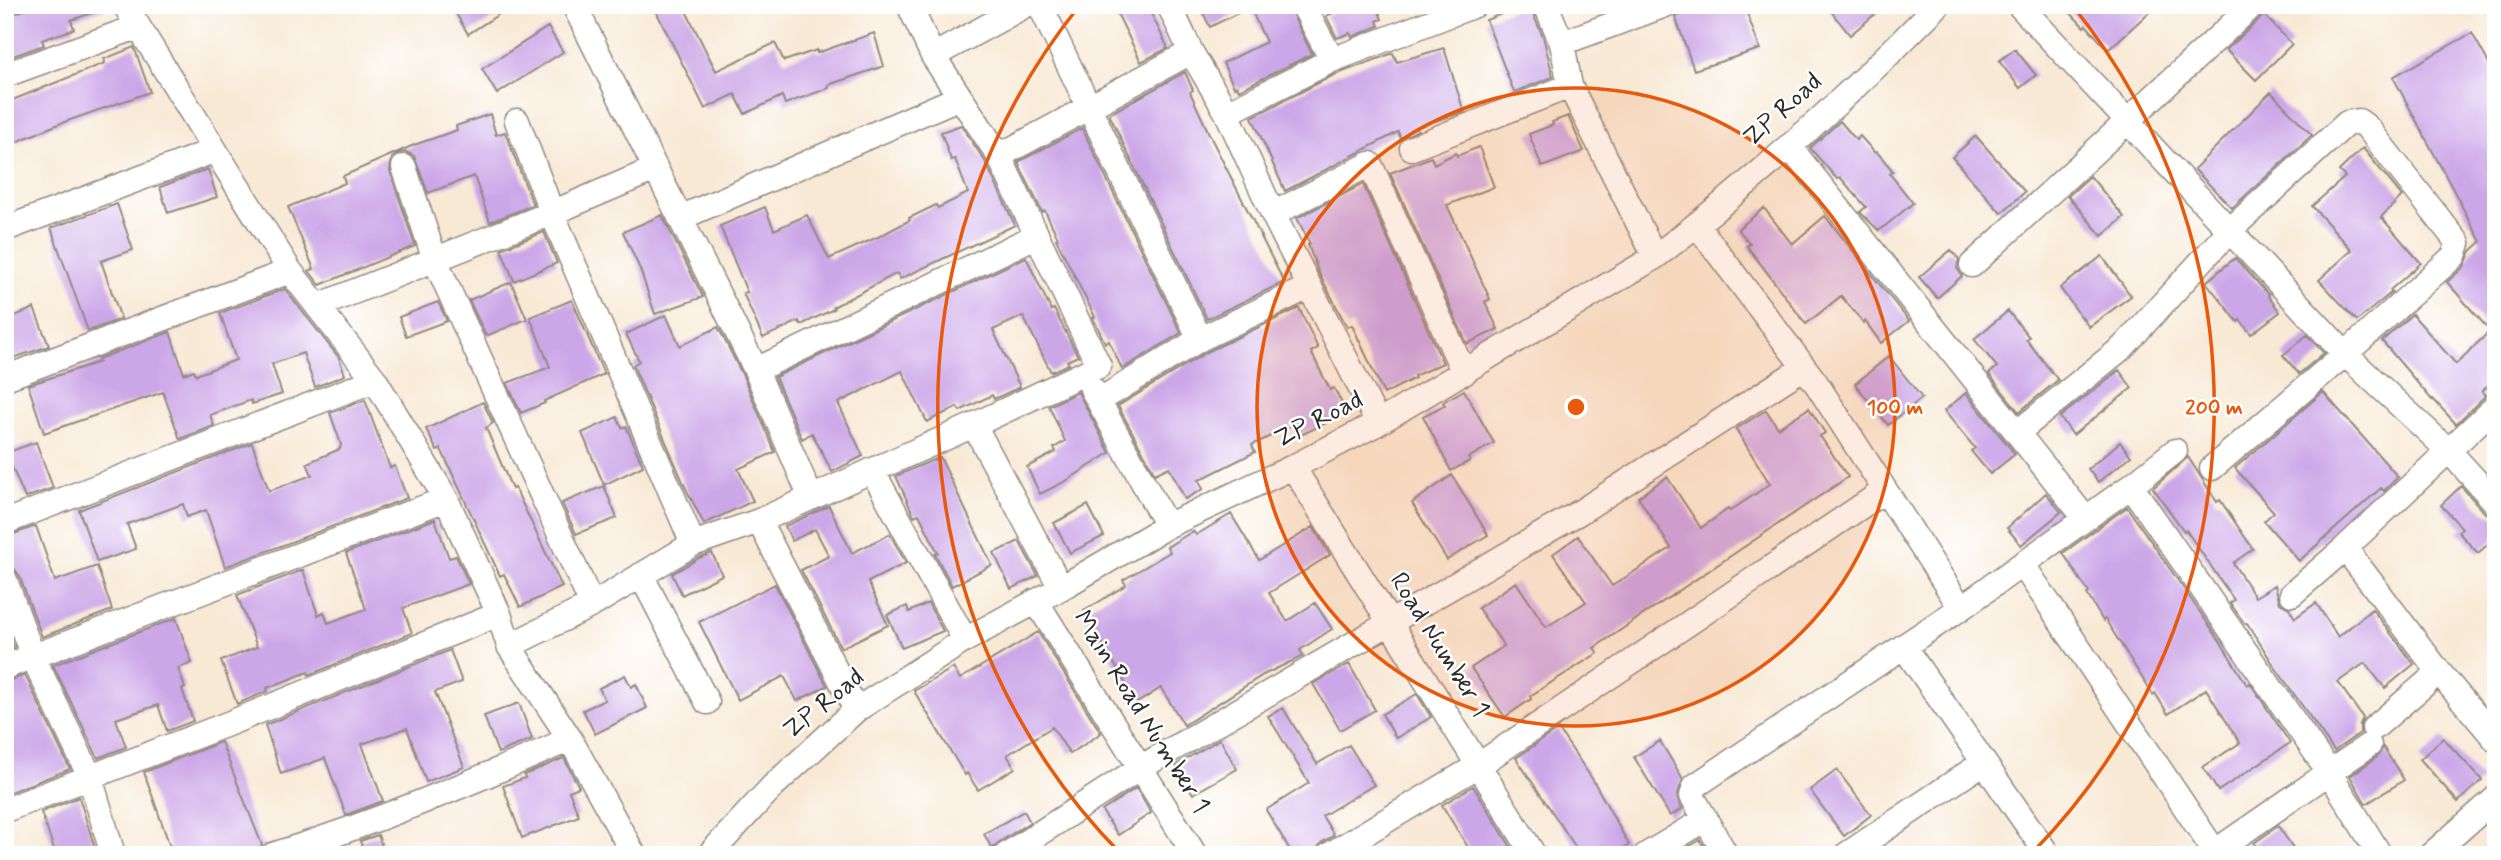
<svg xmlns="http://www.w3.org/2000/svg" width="2501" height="860" font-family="Mynerve,sans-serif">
	<rect width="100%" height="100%" fill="#fff"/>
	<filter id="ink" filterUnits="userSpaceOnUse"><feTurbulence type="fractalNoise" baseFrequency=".0143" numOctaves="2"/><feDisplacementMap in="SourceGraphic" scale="14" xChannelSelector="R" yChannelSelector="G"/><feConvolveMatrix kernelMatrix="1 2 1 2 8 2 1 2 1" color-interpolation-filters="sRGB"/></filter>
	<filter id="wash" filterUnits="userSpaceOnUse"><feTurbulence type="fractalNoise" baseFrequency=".00686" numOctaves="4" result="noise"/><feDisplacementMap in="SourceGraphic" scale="28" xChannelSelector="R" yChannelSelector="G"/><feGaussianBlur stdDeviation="1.57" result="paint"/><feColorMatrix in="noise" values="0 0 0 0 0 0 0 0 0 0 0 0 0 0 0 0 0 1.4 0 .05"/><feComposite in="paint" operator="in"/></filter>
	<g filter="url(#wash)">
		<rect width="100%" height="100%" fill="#f8e9d5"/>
		<g id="blocks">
			<!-- building -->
			<path fill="#cca7e8" d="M38,5h68l1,3 -36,12 3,9 -32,11 2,5 -39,14v-42z
				M451,5h62l-45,29z
				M653,5h30l33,66 59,-28 9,18 33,-11v3l57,-20 10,33 -56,19 1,3 -44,16 -3,-8 -37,18 -10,-20 -30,15z
				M1113,5h34l21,43 -27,14z
				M1199,5h89l24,49 -73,36 -2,-4 -3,1 -11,-24 43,-21 -16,-35 -40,20z
				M1352,5h24l6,14 -5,2 2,5 -27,11 -2,-4 -13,5 -11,-22z
				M1524,5h5l14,31 10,41 -39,15 -28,-72z
				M1725,5h19l16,44 -66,21 -19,-54 29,-10 2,6z
				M1826,5h60l-36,30z
				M2063,5h94l-49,45 -22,-25 -2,2z
				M2264,15l28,29 -36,36 -30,-30z
				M548,27l15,25 -66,42 -15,-25z
				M2472,33l24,43v302l-14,13 4,4 -30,29 -23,-25 -1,1 -50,-59 30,-27 44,50 34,-33 -43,-49 17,-15 7,-16 10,-9 -88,-165z
				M134,47l16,45 -94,33 -51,22v-44l100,-40 -1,-4z
				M1444,48l20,64 -48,15 2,3 -17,9 -3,-7 -113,59 -33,-74 80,-41 61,-23 4,9z
				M2015,49l21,26 -16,13 -21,-27z
				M1185,72l8,18 -3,2 22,48 72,142 -77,37 -98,-205z
				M2271,92l41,43 -80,73 -38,-39z
				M490,114l6,21 9,-3 28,73 -43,17 -16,-46 -46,17 -14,-37 -8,-4 -7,1 -7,5 -2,13 25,75 -95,39 -11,-14 5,-2 -26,-62 57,-24 -2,-7 71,-31 43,-15 -1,-4z
				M1568,116l16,35 -42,16 -13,-33 24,-9 -1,-3z
				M1840,121l16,19 4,-4 15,17 2,-1 16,19 -3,3 23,29 -34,28 -19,-19 6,-5 -26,-30 -3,2 -27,-31z
				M961,125l25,38 29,62 -115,54 -3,-6 -64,34 1,2 -33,16 -2,-4 -36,17 -20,-45 4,-1 -27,-66 45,-19 9,23 33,-15 22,44 51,-23 30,-16 -1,-2 27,-13 2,3 30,-15 -13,-34 -4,1 -10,-28z
				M1082,128l99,205 -59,36 -13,-28 -4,2 -12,-25 2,-1 -39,-78 2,-1 -13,-27 -3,1 -24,-50z
				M1976,136l49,56 -24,21 -49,-56z
				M1479,147l15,40 -47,18 43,94 -5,3 13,27 -31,15 -77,-171 41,-16 3,7 22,-11 1,3z
				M2363,148l39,48 -21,21 40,46 -31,27 2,2 -35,29 -38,-41 33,-30 -40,-44 33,-29 -6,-6z
				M208,169l9,28 -49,16 -8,-26z
				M2090,176l34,41 -22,19 -34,-40z
				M1363,184l80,179 -29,13 1,2 -31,16 -32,-69 -5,2 -29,-56 -10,-26 2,-1 -13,-26z
				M117,204l16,46 -32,11 20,58 -33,12 -37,-103z
				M1764,208l28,36 33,-28 84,105 -28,22 -16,-22 -1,2 -23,-27 -35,28 -59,-78 3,-2 -12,-15z
				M662,215l41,82 -48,17 -15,-45 -17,-37z
				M544,232l13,31 -43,18 -13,-32z
				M1951,250l8,9 -2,9 5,8 -25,22 -18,-21z
				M2102,256l29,40 -42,31 -29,-39z
				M1026,257l25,53 3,-1 24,47 -11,5 2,3 -18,8 -28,-56 -30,14 27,57 -26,12 -2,-4 -32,16 -3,-4 -30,15 -25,-51 -64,32 25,53 -31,16 -20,-39 -10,6 -27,-62z
				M2235,258l34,37 -1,1 12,16 -29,22 -11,-14 -2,2 -32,-40z
				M511,282l16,37 -41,17 -17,-36z
				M285,289l54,69 6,17 -30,12 -12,-34 -31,11 10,30 -30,10 -1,-4 -41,15 4,11 -34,13 -17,-47 -119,41 -16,-48 71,-23 -1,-3 72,-27 14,42 10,-4 2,5 40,-15 -16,-47z
				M572,300l32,74 -60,27 1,2 -24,10 -14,-30 43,-16 -20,-50z
				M438,302l9,19 -41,15 -7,-19z
				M34,308l15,38 -36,12 -8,-20v-18z
				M1299,308l19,40 -7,4 19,38 4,-2 13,25 -46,22 -5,-11 -44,21 3,7 -56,28 4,9 -18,10 -16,-32 -14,7 -37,-68 89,-54z
				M2008,311l21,26 -3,2 32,41 -39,32 -30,-38 8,-7 -23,-28z
				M666,315l14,31 38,-19 25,49 32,76 -37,17 15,32 -49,23 -18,-35 -53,-124 6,-4 -13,-27z
				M2307,335l17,18 -25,21 -16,-19z
				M1889,356l33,42 -34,27 -33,-41z
				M2119,370l13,18 -59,47 -13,-18z
				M1464,390l30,53 -26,15 2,3 -19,10 -28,-55 22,-11 -2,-3z
				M1078,392l32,61 -44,28 -26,13 -13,-27 29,-15 -2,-4 11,-7 -16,-35z
				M2323,392l75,85 -14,14 -3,-3 -82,73 -35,-40 10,-9 -39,-44z
				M1966,393l49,61 -25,20 -19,-23 4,-3 -31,-37z
				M365,400l25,68 5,-2 12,32 -182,69 -19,-57 -19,7 -4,-13 -56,20 9,25 -39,13 -18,-52 173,-67 17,48 43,-16 -5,-12 33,-14 1,-5 -11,-31z
				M483,402l10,21 -7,5 26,61 3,-1 47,99 -42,20 -16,-33 -4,2 -59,-127 -4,2 -11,-22z
				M1809,408l16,25 -5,3 28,41 -254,171 4,5 -68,43 1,3 -26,18 -34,-49 33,-22 -26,-38 38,-26 30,45 40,-25 -33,-48 25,-18 34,50 59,-38 -33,-51 29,-20 34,51 27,-19 2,2 40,-27 -34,-55 30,-19 12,18z
				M617,417l5,11 4,-2 17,40 -39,19 -22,-52z
				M36,442l17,46 -28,10 -19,-45z
				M2120,442l11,14 -33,26 -10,-13z
				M940,457l52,108 -40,21 -17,-32 3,-1 -19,-39 -5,2 -18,-40z
				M2188,457l29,45 3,-2 33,49 -20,14 22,34 20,-12 5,18 9,5 6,10 21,-15 22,34 34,-28 42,55 -29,24 -20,-25 -27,19 25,36 -3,6v9l-26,18 -59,-84 -28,-44 -2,1 -15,-21 4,-3 -48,-70 -2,1 -31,-43z
				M1452,475l36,60 -41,25 -35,-57z
				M604,486l13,32 -41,16 -14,-31z
				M2461,486l24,27 11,4v20l-18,16 -20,-21 4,-4 -21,-23z
				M2046,493l15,19 -40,33 -14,-17z
				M1088,505l16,31 -34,17 -16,-30z
				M829,506l23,47 38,-19 16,29 -38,19 20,43 -47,23 -40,-78 28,-14 -14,-27 -23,12 -7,-15z
				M2127,507l93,134 27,44 3,-2 40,60 -72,48 -15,-24 37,-24 -34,-54 -38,25 -13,-21 -2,2 -48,-76 -2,2 -16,-27 2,-1 -26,-40z
				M1231,514l28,46 54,-33 17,28 -61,38 18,28 28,-18 17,26 -32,21 3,6 -40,19 -79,50 -23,-37 -24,15 -53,-92 42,-26 -3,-5 47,-28 -3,-5 26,-16 3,4z
				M435,519l14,39 7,-2 13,28 -66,24 9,25 -103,42 -1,-3 -41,16 1,3 -31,13 -16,-43 36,-14 -20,-52 66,-25 15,45 6,-3 4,11 38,-14 -20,-56z
				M36,526l19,55 42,-15 15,44 -70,27 -23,-62 -5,-7 -9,-3v-28z
				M1019,541l19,35 -27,13 -17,-36z
				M712,553l10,22 -40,20 -10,-21 27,-16z
				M775,584l52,102 -30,15 -13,-25 -46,24 -39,-78z
				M928,603l15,28 -41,17 -15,-33 20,-9 2,6z
				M176,618l16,45 -14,5 7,20 -3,1 11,32 -26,10 -9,-26 -42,14 10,28 -28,11 -45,-93z
				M5,624l9,24 -9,3z
				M1038,632l63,101 -31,21 -18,-27 -45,28 8,13 -37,22 -11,-17 -2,2 -51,-84 39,-23 7,11z
				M450,650l12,32 -27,10 29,75 -38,15 -19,-54 -45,16 21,57 -37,14 -21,-57 -44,16 -16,-49z
				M1349,664l26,46 -35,20 -27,-46z
				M25,675l45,94 -65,25v-112z
				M625,675l6,12 5,-3 11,24 -52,26 -12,-24 22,-10 -6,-12z
				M1417,694l14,23 -35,21 -14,-24z
				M519,703l13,36 -34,14 -14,-37z
				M1283,708l34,56 32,-19 25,40 -52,31 12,19 -13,8 -7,12h-21l-27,-45 43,-27 -41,-67z
				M1558,729l35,51 36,65 -16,10h-32l-65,-97z
				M2443,738l39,42 -24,22 -38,-43z
				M1220,739l17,30 -44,25 -17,-29z
				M1660,741l23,38 -6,18 5,12 -12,7 -36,-59z
				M221,742l41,103 -3,10h-86l-29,-83z
				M2383,747l21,33 -38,24 -16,-28 27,-19z
				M564,758l15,29 -10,4 10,25 -57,22 -19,-52 22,-8 -1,-3z
				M1837,770l34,45 -27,21 -34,-46z
				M1473,786l43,69h-43l-17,-27 -14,-23z
				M1136,788l15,25 -33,22 -16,-24z
				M79,797l16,51 -19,7h-20l-15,-43z
				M1024,811l6,11 -32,21 -6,6 -8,-15z
				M2278,826l20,29h-35l-9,-12z
				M378,835l7,20h-20l-5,-14z
				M1700,840l9,15h-34z"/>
		</g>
	</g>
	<g filter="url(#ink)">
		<use href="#blocks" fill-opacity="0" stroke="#928a80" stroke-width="2"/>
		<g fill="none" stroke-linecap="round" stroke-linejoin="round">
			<!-- minor casing -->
			<g stroke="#928a80" stroke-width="27">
				<path id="minor" d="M125,5l165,266 85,109 71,119 53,115 10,32 61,93 64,116
					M574,5l182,365 55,128
					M1040,5l160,334
					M1169,5l22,47 36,61 46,101 105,209
					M1303,5l29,55
					M1546,5l16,38 8,43 85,171
					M2019,5l326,349 104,97 47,52
					M1562,43l103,-38
					M933,56l93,-51
					M5,75l132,-48
					M1227,113l105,-53 143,-55
					M517,121l35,92 141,331
					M1789,146l296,372
					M1412,148l158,-62
					M999,156l192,-104
					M404,167l31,93 157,345
					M1273,214l97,-50 94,209
					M680,218l280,-121
					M1697,225l119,158 145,225
					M5,229l208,-78
					M1972,265l281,-260
					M318,306l234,-93 103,-44
					M756,370l280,-134
					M5,378l285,-107
					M1092,389l75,137
					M1100,400l100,-61 109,-52
					M974,425l87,163
					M2018,432l105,-85 107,-117 117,-107 12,-2 8,6 91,116 -4,13 -109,98 -133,114
					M1293,467l241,388
					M872,470l93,170
					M2131,486l44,-35
					M759,521l97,189
					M5,522l370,-142
					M2345,548l94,124 57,68
					M2023,565l194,290
					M641,575l66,127
					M5,580l28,77 57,120 23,78
					M2292,594l53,-46 151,-142
					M1036,601l159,254
					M509,646l83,-41 101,-61 66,-23 215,-96 125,-59 -100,-210 -66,-100 -24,-51
					M1904,647l144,208
					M5,667l441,-168
					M2374,728l65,-56
					M5,810l220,-85 274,-111
					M273,855c102,-32 200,-73 297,-116
					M709,855l64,-69 83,-76 109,-70 96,-52 106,-62 126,-59 85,-44 277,-166c100,-76 195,-162 283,-252
					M1006,855l134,-87 440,-256 223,-144
					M1329,855l150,-90 405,-274
					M1646,855l60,-36
					M1726,855l-34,-59 3,-10 266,-178 170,-122 198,286 51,83
					M1846,855l137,-92
					M2210,855l159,-110
					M2431,855l65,-57"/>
			</g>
			<!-- minor -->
			<use href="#minor" stroke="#fff" stroke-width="24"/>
		</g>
	</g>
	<!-- distance rings -->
	<circle cx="1576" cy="407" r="319" fill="#e8590c" fill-opacity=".12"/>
	<g fill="none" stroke="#e8590c" stroke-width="3.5">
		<circle cx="1576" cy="407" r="319"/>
		<path d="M1121 854A638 638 0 0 1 1080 5M2072 5A638 638 0 0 1 2031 854"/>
	</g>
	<g text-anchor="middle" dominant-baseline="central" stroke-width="5" stroke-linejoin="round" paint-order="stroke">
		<!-- street labels -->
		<g font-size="26" fill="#2b2b2b" stroke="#fff">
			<text transform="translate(1783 110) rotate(-42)">ZP Road</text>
			<text transform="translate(1319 420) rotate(-27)">ZP Road</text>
			<text transform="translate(1439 645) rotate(58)">Road Number 1</text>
			<text transform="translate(824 704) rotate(-39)">ZP Road</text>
			<text transform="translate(1141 712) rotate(58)">Main Road Number 1</text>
		</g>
	</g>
	<circle cx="1576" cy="407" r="10" fill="#e8590c" stroke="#fff" stroke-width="3.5"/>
	<g font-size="21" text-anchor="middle" font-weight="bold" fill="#e8590c" stroke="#fff" stroke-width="5" stroke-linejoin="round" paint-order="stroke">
		<text x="1895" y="414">100 m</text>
		<text x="2214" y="414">200 m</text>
	</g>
	<!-- margin -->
	<rect width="2501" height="860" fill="none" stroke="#fff" stroke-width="28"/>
</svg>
